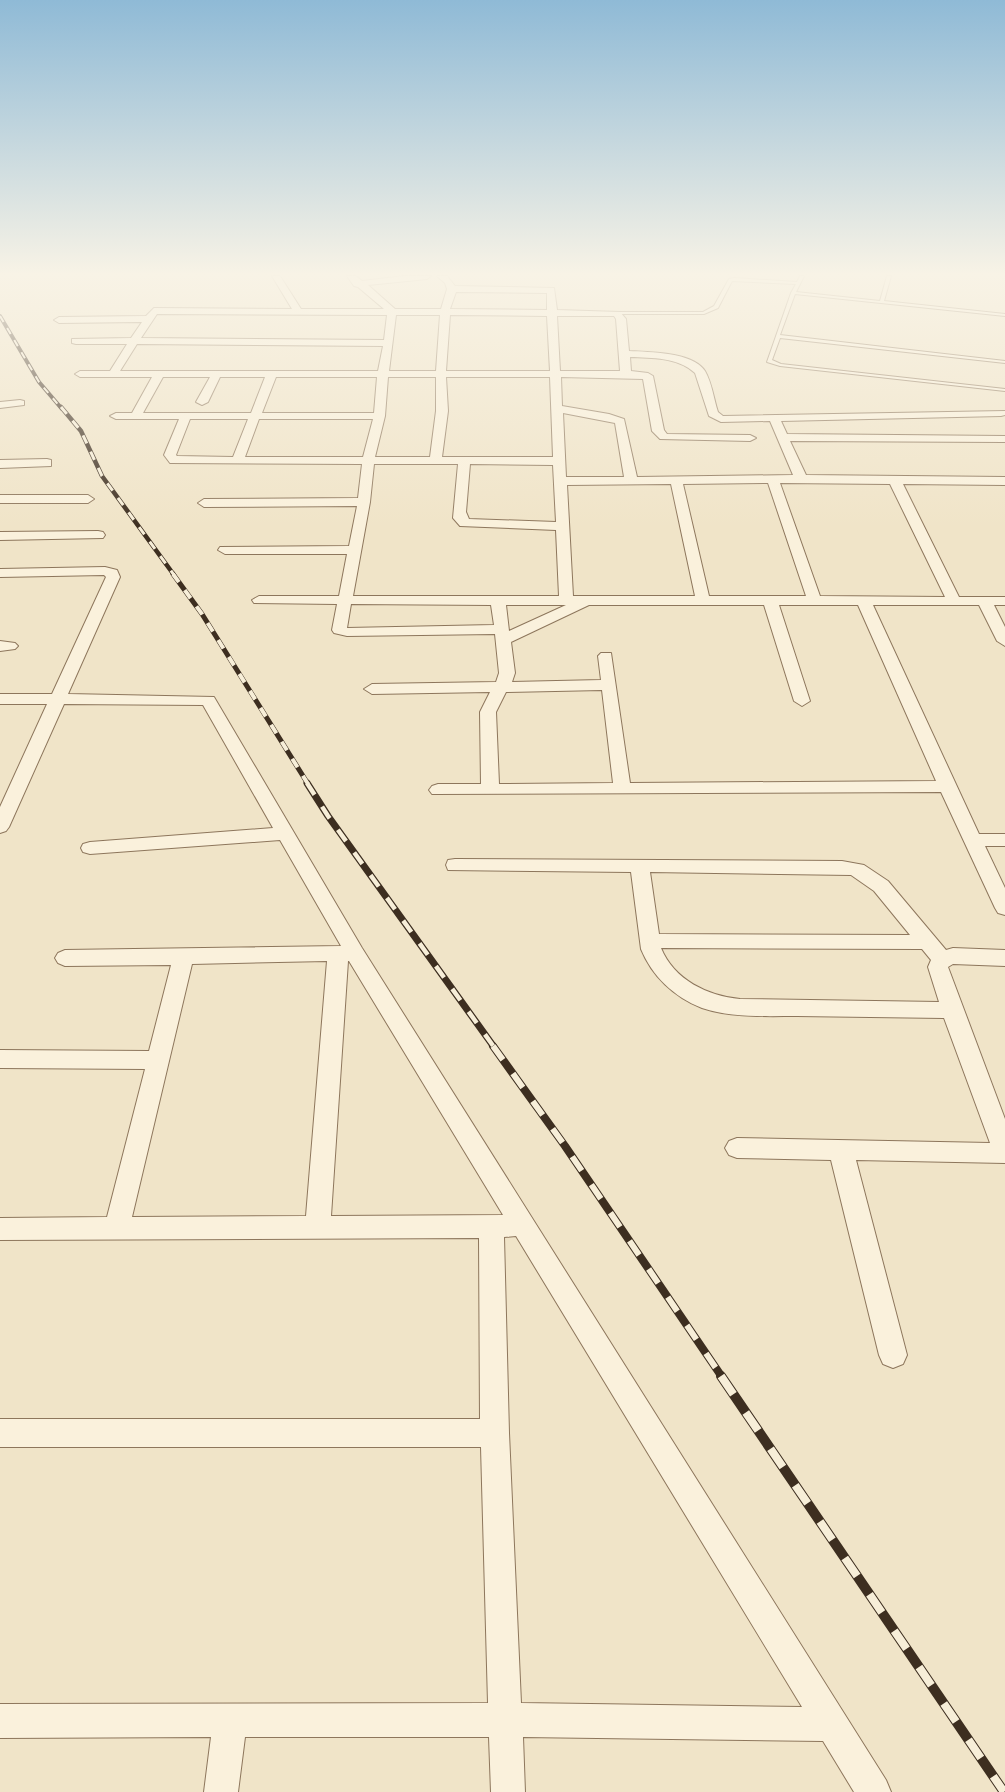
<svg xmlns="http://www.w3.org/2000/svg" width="1005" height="1792" font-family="'Source Serif 4',serif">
	<rect width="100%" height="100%" fill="#f0e4c8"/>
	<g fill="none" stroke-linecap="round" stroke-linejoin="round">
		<!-- service casing -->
		<g stroke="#8d765c" stroke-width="2">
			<path id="service" d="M800,276h4l-8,16 84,9 7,-25h4l-7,25 121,13v2l-210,-22 -15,41 225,26v2l-225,-25 -8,22 9,4 224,25v2l-225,-25 -13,-4 24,-69 5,-9 -64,-3 -14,27 -14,6h-94l-2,-1 2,-1h93l11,-6 15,-27 5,-1 63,4z"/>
		</g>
		<!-- minor casing -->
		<g stroke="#8d765c" stroke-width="2">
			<path id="minor" d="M272,276h8l21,33h83l-26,-22 -4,-1 -7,-10h9l6,5 42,-5h27l-4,3 -59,6 27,24h46l6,-20 -2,-6 -8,-7h10l8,10 99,2 3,22 63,2 6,7 3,32c20,1 64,1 76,20 7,12 9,29 13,41l5,4 282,-5v4l-4,1 -220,5 6,13 218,2v6l-215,-1 16,34 199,2v8l-102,-1 56,113h46v8h-11l11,22v19l-8,-5 -18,-36h-106l106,229h26v12h-20l20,42v27l-7,-2 -3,-5 -54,-116 -509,2 -3,-4 3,-4 6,-2h43l-1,-72 10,-20 -118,2 -8,-5 8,-5 124,-2 3,-9 -4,-39 -148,2 -13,-3 -2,-3 5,-26 -83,-1 -2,-3 7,-4h80l8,-42h-122l-7,-4 2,-3 129,-1 8,-40 -153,1 -6,-4 6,-4 154,-1 4,-34 -192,-1 -6,-8 15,-36h-63l-6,-3 6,-3h16l20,-36h-72l-5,-3 5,-3h30l17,-27h-51l-4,-1v-4l59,-1 11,-16 -83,1 -5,-3 5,-3 87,-1 8,-8 138,1zM456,292l91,1v17l-97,-1zM157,314l230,1 -3,25 -243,-2zM396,315h44l-4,56h-47zM450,315l97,1 3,55h-104zM557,316h57l2,3 4,52h-60zM137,344l246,2 -5,25h-258zM630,357c22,1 48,0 65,16l14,43 12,6 49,-1 23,54 -156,2 -13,-58 -15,-5 -47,-8 -1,-29 82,2 9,52 8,8 90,2 6,-3 -6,-3 -83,-1 -3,-4 -11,-54 -5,-3 -17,-2zM163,377h47l-14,25 6,3 6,-3 12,-25h45l-14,36h-108zM276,377h101l-3,36h-112zM388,377h48v34l-6,46h-55l10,-41zM446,377h104l3,80h-111l6,-46zM563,413l52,10 9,54h-58zM190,419h58l-15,38 -56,-1 -1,-1zM259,419h114l-10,38h-118zM374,464h84l-5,54 7,8 96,4 3,66h-206l17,-94zM470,464l83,1 3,57 -87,-3 -3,-7zM768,483l38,113h-97l-26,-112zM780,483l110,1 55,113 -125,-1zM671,484l24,112h-122l-6,-111zM351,604l140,1 3,20 -147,3zM506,605h60l-57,26zM589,605h175l30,96 8,5 8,-5 -31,-96h79l78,176 -306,2 -19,-130h-10l-3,3 3,24 -89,2 3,-9 -4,-31zM602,690l11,93 -114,1 -3,-72 10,-20z
				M20,400l4,1v4l-24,3v-6z
				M47,459l4,1v6l-51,2v-8z
				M0,495h88l6,4 -6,4h-88z
				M98,531l5,1 2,3 -2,3 -103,2v-8z
				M105,567l12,3 3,7 -52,117 146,3 148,251 524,832 5,12h-37l-31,-51 -300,-4 2,55h-34l-2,-55h-244l-7,55h-34l7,-55 -211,1v-34l488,-1 -7,-256h-481v-28h480l-1,-181 -479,2v-22l107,-1 38,-148 -145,-1v-18l149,1 22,-86 -106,1 -7,-3 -3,-5 3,-5 7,-3 276,-4 -61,-106 -190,14 -7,-2 -2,-4 2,-4 7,-2 183,-14 -70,-123 -139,-1 -55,123 -3,4 -6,2v-26l47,-103h-47v-10h52l54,-117 -2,-2 -104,2v-8zM327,961l-21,255 -174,1 60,-253zM348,961h1l154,254 -172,1zM516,1236l286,471 -281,-4 -12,-270 -5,-196z
				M0,641l15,2 3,3 -3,3 -15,2z
				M455,859l387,2 22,4 24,16 58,69 7,-2 52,2v16l-52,-2 -5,3 57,152v44l-149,-3 51,195 -4,9 -10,4 -10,-4 -4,-9 -48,-195 -94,-2 -8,-3 -4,-7 4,-7 8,-3 253,5 -46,-125c-49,-1 -98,-1 -147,-2 -31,0 -65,2 -95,-8 -28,-11 -50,-32 -61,-59l-10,-77 -183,-2 -2,-5 2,-5zM650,872l201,3 23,16 36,44 -251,-1zM661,948l261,1 9,11 -3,7 11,35 -199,-3c-32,-3 -66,-19 -79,-51z"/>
		</g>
		<!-- service -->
		<use href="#service" fill="#faf1dc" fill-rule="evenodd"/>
		<!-- minor -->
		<use href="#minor" fill="#faf1dc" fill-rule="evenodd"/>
		<!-- rail-far5 casing -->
		<g stroke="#3d2e20" stroke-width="4">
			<path id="rail-far5" d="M0,316l39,66 23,27"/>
		</g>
		<!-- rail-far4 casing -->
		<g stroke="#3d2e20" stroke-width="4.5">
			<path id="rail-far4" d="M61,407l20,24 21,45 72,99"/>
		</g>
		<!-- rail-far3 casing -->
		<g stroke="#3d2e20" stroke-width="5">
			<path id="rail-far3" d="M173,574l29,40 106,170"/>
		</g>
		<!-- rail-far2 casing -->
		<g stroke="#3d2e20" stroke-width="7">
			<path id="rail-far2" d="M307,783l21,33 166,231"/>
		</g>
		<!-- rail-far1 casing -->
		<g stroke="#3d2e20" stroke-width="8">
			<path id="rail-far1" d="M493,1046l72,100 157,231"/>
		</g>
		<!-- rail casing -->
		<g stroke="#3d2e20" stroke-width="10">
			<path id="rail" d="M721,1376l283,416"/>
		</g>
		<!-- rail-far5 -->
		<use href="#rail-far5" stroke="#f7eed8" stroke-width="2" stroke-dasharray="7" stroke-linecap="butt"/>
		<!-- rail-far4 -->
		<use href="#rail-far4" stroke="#f7eed8" stroke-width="3" stroke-dasharray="9" stroke-linecap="butt"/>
		<!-- rail-far3 -->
		<use href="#rail-far3" stroke="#f7eed8" stroke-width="4" stroke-dasharray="10" stroke-linecap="butt"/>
		<!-- rail-far2 -->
		<use href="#rail-far2" stroke="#f7eed8" stroke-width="4.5" stroke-dasharray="14" stroke-linecap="butt"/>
		<!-- rail-far1 -->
		<use href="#rail-far1" stroke="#f7eed8" stroke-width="6" stroke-dasharray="17" stroke-linecap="butt"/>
		<!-- rail -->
		<use href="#rail" stroke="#f7eed8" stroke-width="8" stroke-dasharray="22" stroke-linecap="butt"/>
	</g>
	<!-- sky -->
	<linearGradient id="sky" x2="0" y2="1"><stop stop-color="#8fbad6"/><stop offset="0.52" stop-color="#f8f3e6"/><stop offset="1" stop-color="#f8f3e6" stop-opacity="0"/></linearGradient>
	<rect width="1005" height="527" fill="url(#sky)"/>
</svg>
